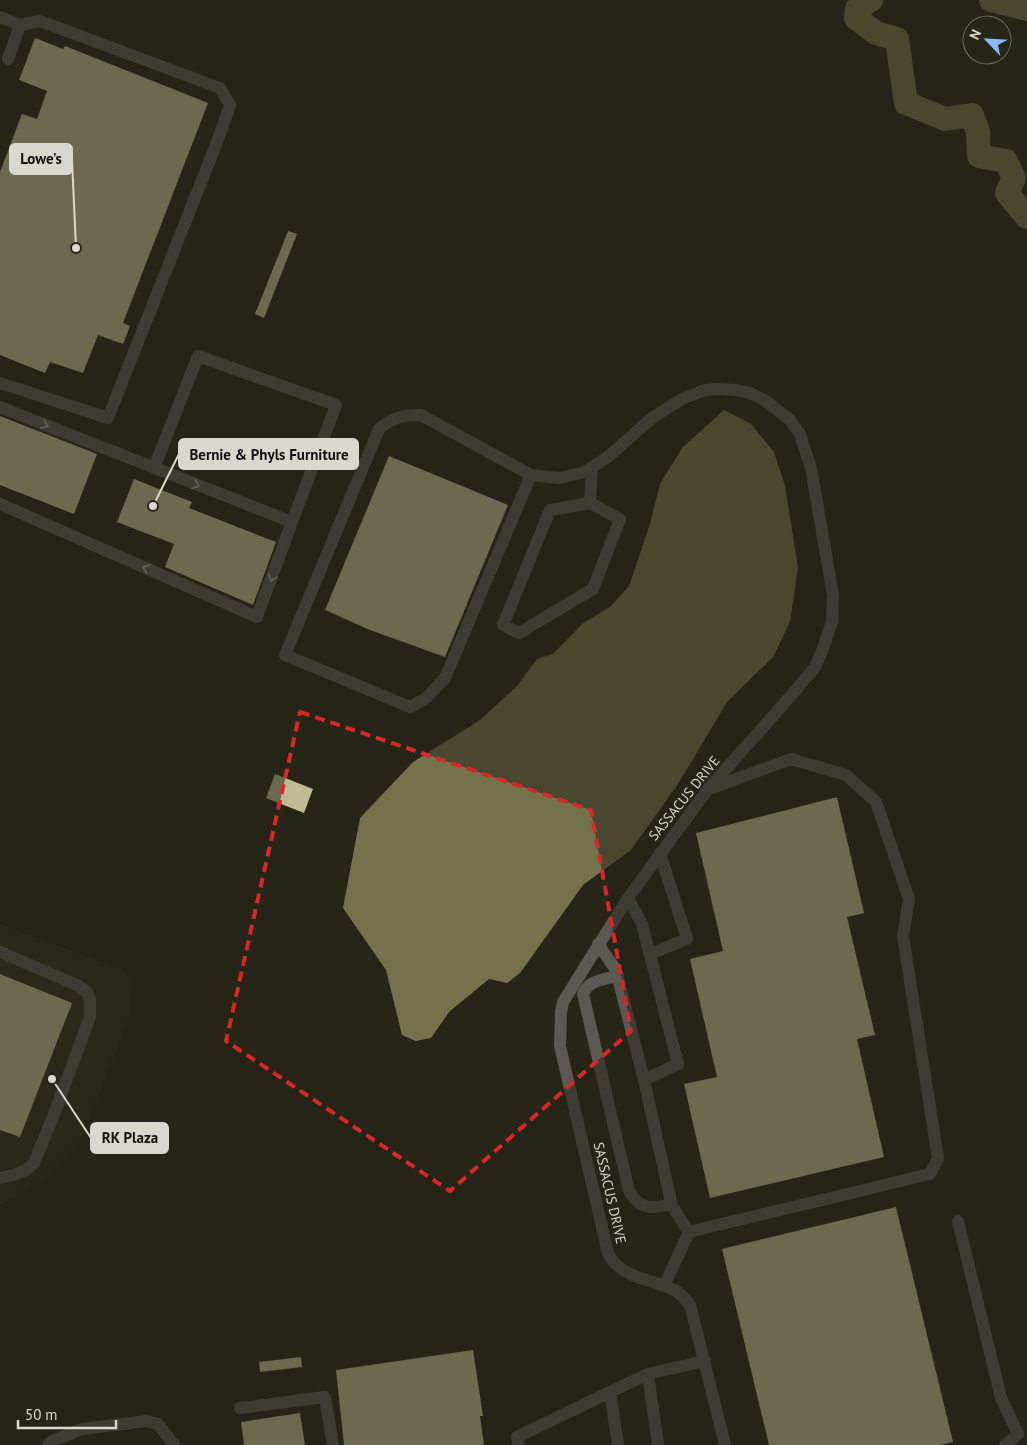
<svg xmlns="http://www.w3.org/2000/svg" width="1027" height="1445" font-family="'PT Sans',sans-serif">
	<rect width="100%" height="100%" fill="#262517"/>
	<!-- built -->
	<path fill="#302e1a" d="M0,924l123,46 10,16 -5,33 -47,120 -40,41 -41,25z"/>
	<!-- water -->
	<path fill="#75724e" d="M724,410l27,14 23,28 11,34 13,82 -8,54 -17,35 -46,45 -49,82 -47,66 -48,35 -63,88 -13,10 -18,-4 -40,33 -18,26 -15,3 -14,-6 -16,-65 -43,-62 17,-90 53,-56 67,-42 37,-34 20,-27 16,-5 29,-30 29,-18 18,-20 21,-62 10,-40 22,-36z"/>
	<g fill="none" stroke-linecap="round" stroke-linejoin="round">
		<!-- river -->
		<path stroke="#75724e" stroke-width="24" d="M871,0l-14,9 -1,9 20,15 21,6 9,64 39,16 27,-4 6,17 1,24 27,5 8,17 -7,15 20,24
			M991,0l36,9"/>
	</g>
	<!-- building -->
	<path fill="#bebc95" d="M35,38l28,11 2,-3 143,57 -85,220 7,3 -7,18 -25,-9 -15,38 -33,-11 -5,11 -45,-18v-183l22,-58 15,5 10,-28 -28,-11z
		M288,231l9,3 -33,84 -9,-4z
		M0,416l97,38 -23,60 -74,-29z
		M389,456l119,49 -63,152 -75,-27 -45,-20z
		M134,479l58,23 -3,6 87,34 -23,63 -88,-38 9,-23 -57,-22z
		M275,774l38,15 -9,24 -38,-15z
		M837,797l27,116 -17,4 28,118 -18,4 27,118 -174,41 -26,-114 33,-7 -27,-118 33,-8 -27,-118z
		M0,974l72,29 -52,134 -20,-7z
		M896,1207l57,235 -13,3h-171l-47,-196z
		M473,1350l10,66h-3l4,29h-140l-8,-75z
		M301,1357l1,10 -42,5 -1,-10z
		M300,1413l5,32h-61l-3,-23z"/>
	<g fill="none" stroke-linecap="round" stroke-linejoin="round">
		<!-- minor -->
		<path stroke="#5a5a53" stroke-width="12" d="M0,17l20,8
			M0,383l108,35 109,-276 13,-37 -10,-17 -180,-67 -20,4 -12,34
			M0,407l292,115 -35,95 -257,-113
			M154,468l44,-112 138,49 -44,117
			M531,475l-86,203 -20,21 -15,8 -125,-52 94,-226c13,-12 25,-14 42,-14l110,60 28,3 23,-5 6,-3 21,-14 43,-38 30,-19 23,-9 10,-1 22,1 13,3 16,8 24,19 10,14 11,34 22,127 -1,27 -10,29 -7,16 -25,30 -82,92 -80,109 -65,104 -2,10 -1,34 48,207c12,26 46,26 68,38 5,3 10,9 14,14l35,140
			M590,503l30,16 -27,70 -74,44 -16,-8 47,-115 40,-7 2,-36
			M628,898l14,26 36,140 -34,16 28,126 17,26
			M598,944l18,26 28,110
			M0,952l77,33 10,7 3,8v17l-36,97 -20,49 -8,7 -12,5 -14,3
			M650,954l37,-15 -27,-86
			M618,976c-13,3 -30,4 -35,18l46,197c11,19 22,18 42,13
			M958,1221l43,177 17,36 -13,11
			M664,1286l25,-54 241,-58 8,-16 -35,-222 6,-37 -33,-97 -30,-27 -55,-16 -82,30
			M610,1392l38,-18
			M240,1408l85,-11 8,48
			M48,1445l4,-4 30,-12 64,-8 12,3 16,21
			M518,1445l-1,-8 93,-45 8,53
			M658,1445l-10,-71 57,-13"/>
	</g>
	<!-- one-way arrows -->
	<defs><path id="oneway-chevron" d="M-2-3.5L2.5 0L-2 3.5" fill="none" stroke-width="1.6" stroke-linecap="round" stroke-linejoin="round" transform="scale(1.25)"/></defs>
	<g stroke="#a09f97">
		<use href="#oneway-chevron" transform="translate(45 425) rotate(22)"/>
		<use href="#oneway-chevron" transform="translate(196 485) rotate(21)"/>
		<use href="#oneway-chevron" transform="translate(146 568) rotate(-156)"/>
		<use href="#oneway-chevron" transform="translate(272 578) rotate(110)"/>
	</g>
	<!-- marked area -->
	<path d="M0 0H1027V1445H0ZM300,712l291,98 40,221 -181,160 -224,-150z" fill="#262517" fill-opacity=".55" fill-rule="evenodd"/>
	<path fill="none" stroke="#d62828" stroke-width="4" stroke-dasharray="10 6" stroke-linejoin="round" d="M300,712l291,98 40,221 -181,160 -224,-150z"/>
	<g text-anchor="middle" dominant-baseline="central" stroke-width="5" stroke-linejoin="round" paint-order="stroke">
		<!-- street labels -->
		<g font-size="14" fill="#d9d8cf" stroke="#262517">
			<text transform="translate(684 798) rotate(-51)">SASSACUS DRIVE</text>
			<text transform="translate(610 1193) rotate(77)">SASSACUS DRIVE</text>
		</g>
	</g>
	<!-- callouts -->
	<path fill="none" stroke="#d9d8cf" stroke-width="2" d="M76 248L72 159M153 506L179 454M52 1079L91 1138"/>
	<g fill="#d9d8cf" stroke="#262517" stroke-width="2">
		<circle cx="76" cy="248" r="5"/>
		<circle cx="153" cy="506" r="5"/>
		<circle cx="52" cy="1079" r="5"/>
	</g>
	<g fill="#d9d8cf" stroke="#d9d8cf" stroke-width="2">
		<rect x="10" y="144" width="62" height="30" rx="5"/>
		<rect x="179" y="439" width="179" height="30" rx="5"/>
		<rect x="91" y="1123" width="77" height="30" rx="5"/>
	</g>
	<g font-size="15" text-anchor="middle" font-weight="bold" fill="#111">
		<text x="41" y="164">Lowe's</text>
		<text x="269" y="460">Bernie &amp; Phyls Furniture</text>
		<text x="130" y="1143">RK Plaza</text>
	</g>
	<!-- north arrow -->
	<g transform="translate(987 40) rotate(295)"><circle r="24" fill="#262517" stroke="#6e6d61"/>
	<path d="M0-4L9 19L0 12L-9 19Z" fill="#87bbfb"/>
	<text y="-8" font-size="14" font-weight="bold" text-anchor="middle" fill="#d9d8cf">N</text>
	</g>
	<!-- scale -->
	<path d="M18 1420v8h98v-8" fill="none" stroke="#d9d8cf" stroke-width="2.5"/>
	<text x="25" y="1420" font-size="15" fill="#d9d8cf" stroke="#262517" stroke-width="4" paint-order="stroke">50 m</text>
</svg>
